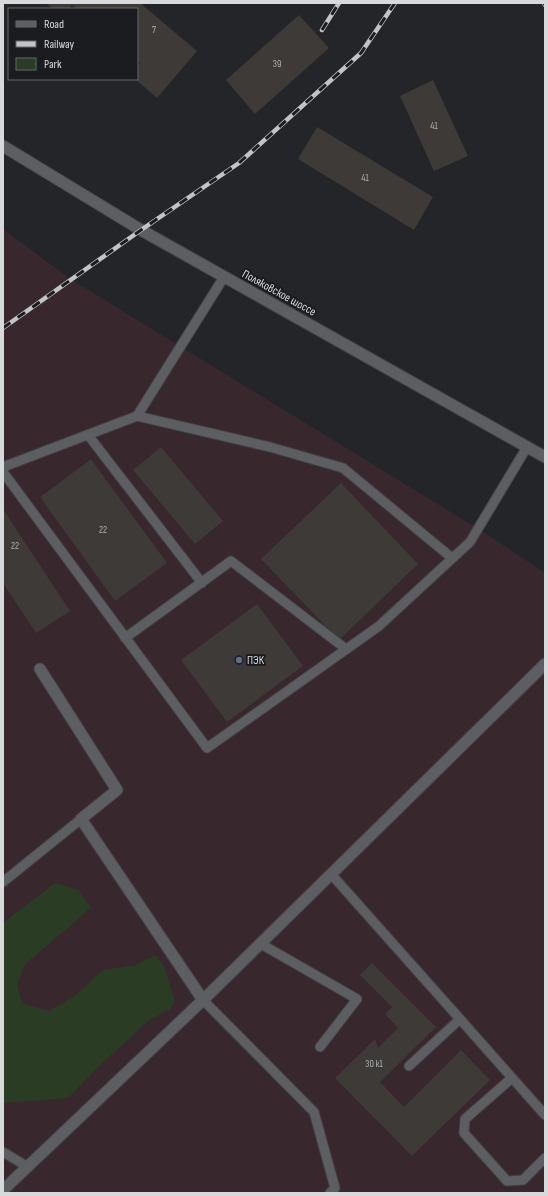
<svg xmlns="http://www.w3.org/2000/svg" width="548" height="1196" font-family="'Sofia Sans Condensed',sans-serif">
	<rect width="100%" height="100%" fill="#242529"/>
	<!-- industrial -->
	<path fill="#39272e" d="M3,229l69,51 413,253 60,40v620h-542z"/>
	<!-- green -->
	<path fill="#2b3c24" d="M55,883l23,7 13,17 -22,20 -43,36 -9,22 5,18 27,8 27,-16 27,-25 33,-5 20,-10 9,14 10,33 -5,7 -22,12 -48,44 -32,33 -65,5v-180z"/>
	<!-- building -->
	<path fill="#3d3a37" d="M46,3h94l57,48 -40,47 -22,-19h2v-12l3,-4 -3,-3v-51h-60l-5,-4 -3,4h-16z
		M299,15l30,33 -74,66 -29,-34z
		M433,80l35,76 -34,15 -34,-75z
		M317,127l116,70 -19,33 -116,-71z
		M161,447l62,74 -28,23 -62,-74z
		M91,459l76,104 -52,38 -75,-104z
		M341,483l77,81 -79,76 -78,-81z
		M3,509l67,102 -34,22 -33,-50z
		M257,604l46,62 -76,56 -46,-62z
		M372,963l64,64 -56,55 24,25 57,-57 29,30 -78,76 -77,-78 40,-39 3,9 20,-20 -13,-14 7,-7 -32,-32z"/>
	<g fill="none" stroke-linecap="round" stroke-linejoin="round">
		<!-- service casing -->
		<g stroke="#424346" stroke-width="11">
			<path id="service" d="M137,416l133,31 73,21 109,90
				M88,435l114,148
				M3,467l134,-51 87,-139
				M3,472l204,276 172,-122 91,-84 57,-95
				M125,638l106,-77 115,88
				M331,874l129,145 -51,47
				M3,882l78,-63
				M261,944l96,55 -37,48
				M203,1000l111,112 21,76 -5,5
				M460,1019l85,96
				M512,1078l-47,41 -1,14 43,48 16,-1 22,-22
				M3,1152l25,15"/>
		</g>
		<!-- minor casing -->
		<g stroke="#424346" stroke-width="13">
			<path id="minor" d="M40,669l77,121 -36,29 122,181
				M3,1190l200,-190 342,-336"/>
		</g>
		<!-- tertiary casing -->
		<g stroke="#424346" stroke-width="13">
			<path id="tertiary" d="M3,146l138,84 404,227"/>
		</g>
		<!-- service -->
		<use href="#service" stroke="#5d5e62" stroke-width="9"/>
		<!-- minor -->
		<use href="#minor" stroke="#5d5e62" stroke-width="11"/>
		<!-- tertiary -->
		<use href="#tertiary" stroke="#5d5e62" stroke-width="11"/>
		<!-- rail casing -->
		<g stroke="#c2c3c5" stroke-width="4.5">
			<path id="rail" d="M544,3l1,2
				M322,30l17,-27
				M3,328l138,-98 98,-67 122,-110 34,-50"/>
		</g>
		<!-- rail -->
		<use href="#rail" stroke="#1b1c1f" stroke-width="3" stroke-dasharray="9" stroke-linecap="butt"/>
	</g>
	<!-- markers -->
	<circle fill="#5c6f8a" stroke="#1b1c1f" stroke-width="1.5" cx="239" cy="660" r="4"/>
	<g text-anchor="middle" dominant-baseline="central" stroke-width="4" stroke-linejoin="round" paint-order="stroke">
		<!-- number labels -->
		<g font-size="10" fill="#b1b1b2">
			<text x="154" y="30">7</text>
			<text x="277" y="64">39</text>
			<text x="434" y="126">41</text>
			<text x="365" y="178">41</text>
			<text x="103" y="530">22</text>
			<text x="15" y="546">22</text>
			<text x="374" y="1064">30 к1</text>
		</g>
		<!-- street labels -->
		<g font-size="12" fill="#d8d9db" stroke="#1b1c1f">
			<text transform="translate(279 293) rotate(29)">Поляковское шоссе</text>
		</g>
		<!-- poi labels -->
		<g font-size="12" fill="#d8d9db" stroke="#1b1c1f" text-anchor="start">
			<text x="247" y="660">ПЭК</text>
		</g>
	</g>
	<!-- border -->
	<rect width="548" height="1196" fill="none" stroke="#d8d9db" stroke-width="8"/>
	<!-- legend -->
	<rect x="8" y="8" width="130" height="72" fill="#1b1c1f" stroke="#67686a"/>
	<rect x="16" y="21" width="20" height="6" fill="#5d5e62" stroke="#67686a"/>
	<text x="44" y="28" font-size="12" fill="#d8d9db">Road</text>
	<rect x="16" y="41" width="20" height="6" fill="#c2c3c5" stroke="#67686a"/>
	<text x="44" y="48" font-size="12" fill="#d8d9db">Railway</text>
	<rect x="16" y="58" width="20" height="12" fill="#2b3c24" stroke="#67686a"/>
	<text x="44" y="68" font-size="12" fill="#d8d9db">Park</text>
</svg>
